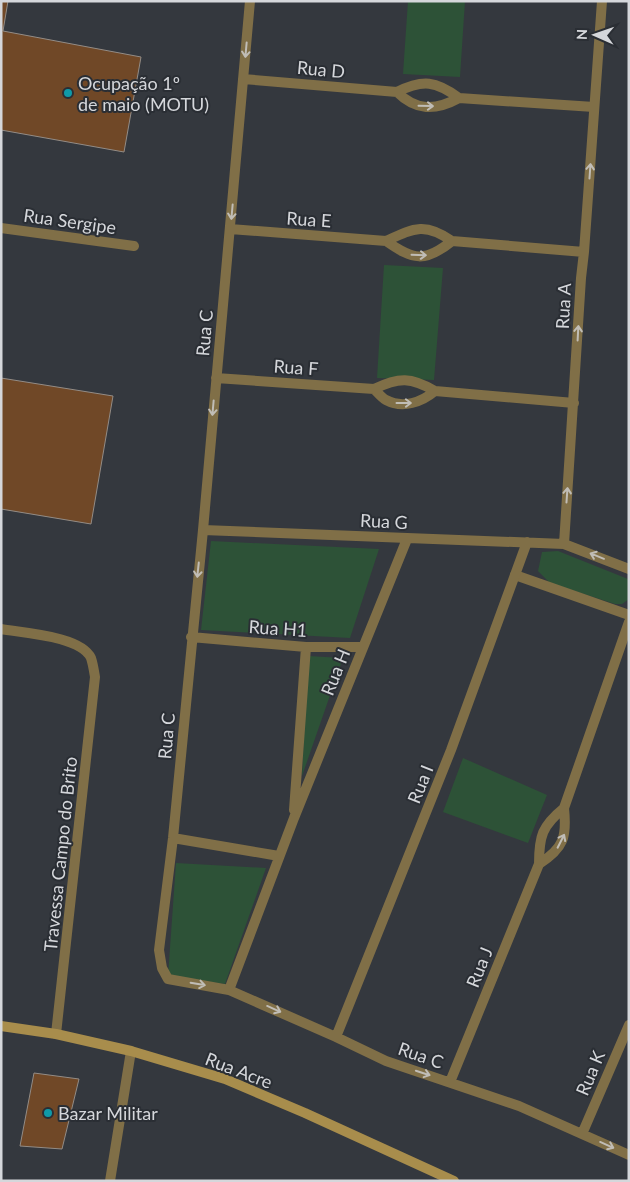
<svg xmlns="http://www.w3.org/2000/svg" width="630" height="1182" font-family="Lato,sans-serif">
	<rect width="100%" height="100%" fill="#34383e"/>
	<!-- green -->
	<path fill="#2d5237" d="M408,1h57l-5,76 -57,-3z
		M384,265l59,3 -9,112 -57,-2z
		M211,541l168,8 -29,89 -149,-8z
		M558,551l70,28 1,20 -7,5h-7l-65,-21 -12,-12 4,-19z
		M308,656l35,2 -41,118z
		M463,758l84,37 -19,48 -85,-31z
		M176,863l90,5 -41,116 -57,-8z"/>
	<!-- building -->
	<path fill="#704827" stroke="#938c86" d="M1,1h7l-5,30 138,26 -17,95 -123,-22z
		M1,378l112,18 -22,128 -90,-15z
		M34,1073l45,6 -17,70 -42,-3z"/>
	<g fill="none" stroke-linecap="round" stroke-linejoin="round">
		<!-- service -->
		<path stroke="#806f47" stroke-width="10" d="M515,575l114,40"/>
		<!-- minor -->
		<path stroke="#806f47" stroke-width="10" d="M250,1l-47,529 -30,308 -14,112 3,18 6,11 61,11 107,47 50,24 133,45 110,49
			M243,79l154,13c26,-13 39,-11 62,6
			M397,92c19,19 38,19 62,6l135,9
			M1,228l133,18
			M230,229l156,12c28,-13 39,-19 66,0l132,11
			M386,241c27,19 39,22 66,0
			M216,378l158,11c25,-12 37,-12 61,2l139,12
			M374,389c4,4 8,9 12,11 17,9 36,2 49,-9
			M203,530l361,14 65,25
			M564,544l17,-266 3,-26 18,-251
			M1,629c22,4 80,7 90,29 2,6 3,13 4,19l-39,357
			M191,637l115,10h57
			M294,810l12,-163
			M173,838l106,18
			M539,864c25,-16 28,-27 25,-56l65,-186
			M229,990l65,-172 113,-279
			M336,1037l115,-287 76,-208
			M450,1082l89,-218c0,-28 3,-38 25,-56
			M582,1134l47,-109
			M110,1181l21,-130"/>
		<!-- secondary -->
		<path stroke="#a88d4c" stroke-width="10" d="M1,1026l55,8 75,17 94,28 80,34 149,68"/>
	</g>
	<!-- one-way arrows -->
	<defs><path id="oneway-shaft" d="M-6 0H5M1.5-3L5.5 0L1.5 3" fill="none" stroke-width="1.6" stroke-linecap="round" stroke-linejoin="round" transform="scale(1.25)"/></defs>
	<g stroke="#c0bdb6">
		<use href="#oneway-shaft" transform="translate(246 50) rotate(95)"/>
		<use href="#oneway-shaft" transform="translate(426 106) rotate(1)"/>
		<use href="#oneway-shaft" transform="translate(590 171) rotate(-86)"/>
		<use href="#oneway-shaft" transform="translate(232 212) rotate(95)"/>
		<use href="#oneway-shaft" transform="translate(419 255) rotate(2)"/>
		<use href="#oneway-shaft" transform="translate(578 333) rotate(-87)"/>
		<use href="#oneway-shaft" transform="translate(404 403)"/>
		<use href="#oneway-shaft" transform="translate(213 408) rotate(95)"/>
		<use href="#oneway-shaft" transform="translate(567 495) rotate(-86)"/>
		<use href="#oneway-shaft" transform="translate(597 556) rotate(-158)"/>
		<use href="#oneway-shaft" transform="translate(198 570) rotate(96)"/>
		<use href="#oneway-shaft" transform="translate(561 841) rotate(-63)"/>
		<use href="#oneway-shaft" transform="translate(198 984) rotate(10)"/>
		<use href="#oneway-shaft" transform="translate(274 1009) rotate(24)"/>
		<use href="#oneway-shaft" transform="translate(423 1073) rotate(18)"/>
		<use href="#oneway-shaft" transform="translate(607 1145) rotate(24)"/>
	</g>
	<!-- markers -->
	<g fill="#0f9aa8" stroke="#2a2e34" stroke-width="2">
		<circle cx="68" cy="93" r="5"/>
		<circle cx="48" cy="1113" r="5"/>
	</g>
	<g text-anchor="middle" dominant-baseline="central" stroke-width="4" stroke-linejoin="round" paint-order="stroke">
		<!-- street labels -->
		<g font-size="18" fill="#d5d7db" stroke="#2a2e34">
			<text transform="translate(321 69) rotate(5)">Rua D</text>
			<text transform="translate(309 219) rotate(4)">Rua E</text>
			<text transform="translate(70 221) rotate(8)">Rua Sergipe</text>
			<text transform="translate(563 306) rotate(-87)">Rua A</text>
			<text transform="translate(204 333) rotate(-85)">Rua C</text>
			<text transform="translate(296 367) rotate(4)">Rua F</text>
			<text transform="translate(384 521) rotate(3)">Rua G</text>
			<text transform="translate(278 628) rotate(4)">Rua H1</text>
			<text transform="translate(335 672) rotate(-68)">Rua H</text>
			<text transform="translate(166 736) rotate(-85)">Rua C</text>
			<text transform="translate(420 784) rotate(-68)">Rua I</text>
			<text transform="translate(60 854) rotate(-84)">Travessa Campo do Brito</text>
			<text transform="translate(479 967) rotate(-68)">Rua J</text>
			<text transform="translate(421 1055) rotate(19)">Rua C</text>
			<text transform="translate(239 1070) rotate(21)">Rua Acre</text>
			<text transform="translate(590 1073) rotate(-67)">Rua K</text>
		</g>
		<!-- poi labels -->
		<g font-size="18" fill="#d5d7db" stroke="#2a2e34" text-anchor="start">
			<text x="78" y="83">Ocupação 1º<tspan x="78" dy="21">de maio (MOTU)</tspan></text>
			<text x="58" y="1113">Bazar Militar</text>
		</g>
	</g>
	<!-- border -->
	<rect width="630" height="1182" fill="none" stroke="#d5d7db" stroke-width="5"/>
	<!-- north arrow -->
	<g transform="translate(595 35) rotate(272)" stroke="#2a2e34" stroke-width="4" paint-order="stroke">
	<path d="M0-4L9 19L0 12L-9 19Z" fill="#d5d7db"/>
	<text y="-8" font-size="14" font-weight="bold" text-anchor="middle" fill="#d5d7db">N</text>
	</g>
</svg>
